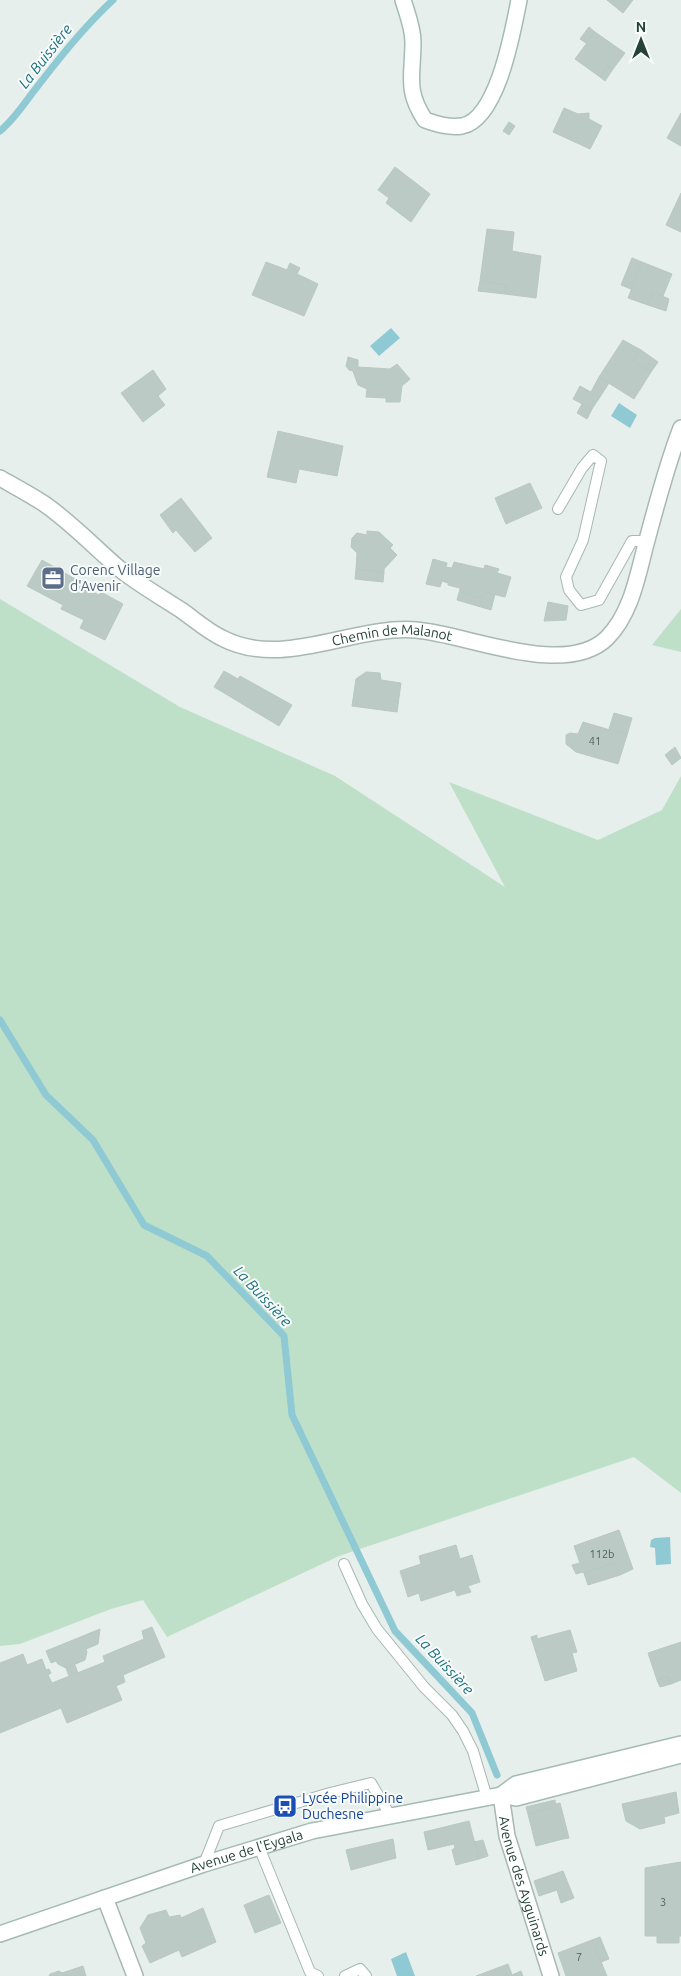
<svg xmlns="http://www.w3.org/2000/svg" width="681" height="1976" font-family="Ubuntu,sans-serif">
	<rect width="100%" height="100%" fill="#e6efeb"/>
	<!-- green -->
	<path fill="#bfe0c8" d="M0,599l180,108 155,69 170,111 -56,-105 149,58 64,-30 19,-34v717l-47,-36 -295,99 -172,81 -24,-37 -32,9 -91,35 -20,2z
		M681,609v43l-29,-7z"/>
	<!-- water -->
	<path fill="#8ec9d4" d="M391,328l9,10 -21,18 -9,-10z
		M619,403l18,12 -7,13 -19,-12z
		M670,1537l1,27 -15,1 -1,-17 -5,-1 1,-7 4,-2z
		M406,1952l9,24h-18l-6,-17z"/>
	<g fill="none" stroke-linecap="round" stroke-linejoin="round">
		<!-- stream -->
		<path stroke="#8ec9d4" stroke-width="7" d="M0,131c15,-12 25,-29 37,-44 24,-31 47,-60 76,-87
			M0,1020l46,75 47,45 51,85 63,31 77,80 8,79 103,216 77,82 25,62"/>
	</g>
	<!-- building -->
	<path fill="#bbcac4" stroke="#b8c9c2" d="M607,0h26l-10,13z
		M589,27l6,5 -9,11 -6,-4z
		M595,32l30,21 -12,16 -5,-3 -8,11 -25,-18z
		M608,66l5,3 -8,12 -5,-4z
		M564,108l14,6 11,-1v6l13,7 -12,23 -37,-17z
		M681,113v33l-14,-8z
		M509,122l6,4 -6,9 -6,-4z
		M395,167l35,27 -19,28 -25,-19 3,-5 -11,-8z
		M681,193v39l-15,-7z
		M487,229l27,3 -2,19 29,5 -5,42 -31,-4 1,-9 -26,-4z
		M632,258l10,4 -11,27 -10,-4z
		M266,262l21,8 3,-7 10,5 -3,6 21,10 -14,32 -52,-21z
		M642,262l30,12 -9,22 -10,-4 -5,13 -20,-7z
		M480,281l26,4 -1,9 -27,-3z
		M653,292l16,7 -3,12 -18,-6z
		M623,340l18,10 -8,11 18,11 -17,27 -35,-22z
		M641,350l17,12 -7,10 -18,-11z
		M348,357l10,3v7l32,2 7,-5 13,15 -8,7 -2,16h-14v-4l-20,-1 1,-8 -9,-4 -5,-14 -4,-1 -3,-4z
		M153,370l13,19 -8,7 7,9 -22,17 -22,-29z
		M599,377l10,6 -9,14 -9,-5z
		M580,386l20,11 -8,12 -19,-10z
		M582,404l10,5 -5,10 -10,-6z
		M278,431l65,15 -6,30 -38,-7 -3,14 -29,-6z
		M530,483l12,25 -36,16 -11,-26z
		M181,498l31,40 -17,14 -19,-22 -3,3 -13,-18z
		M367,531l12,1 14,13 -3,3 7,7 -13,14v3l-28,-3 1,-16 -6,-6 1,-9 5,-5 10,2z
		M433,559l14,4 -1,4 6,1 2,-6 30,7 1,-4 14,4 -2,4 14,4 -6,20 -21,-5 -2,6 -20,-5 1,-4 -15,-4v-2l-6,-2 -2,6 -14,-3z
		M42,560l35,20 -2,3 24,12 2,-3 22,12 -18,36 -25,-12 4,-8 -23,-11 2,-4 -36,-19z
		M356,569l28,3 -1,10 -28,-3z
		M460,589h3l-1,4 20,5 2,-6 11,2 -4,16 -34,-10z
		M548,602l20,4 -2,14 -22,1z
		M224,671l14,8 2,-3 52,29 -13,21 -65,-39z
		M366,672l14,1 1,7 20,3 -4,29 -45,-6 4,-27z
		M614,713l18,5 -5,17 -18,-6z
		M583,722l44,13 -9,29 -42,-12 -10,-8v-9l4,-2 8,1z
		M675,747l6,11 -9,7 -7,-10z
		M619,1530l14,39 -13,6 -5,-12 -31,10 -1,-1 -7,2 -4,-9 8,-2 -6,-17z
		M456,1545l4,14 12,-4 8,27 -12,4 3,6 -14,4 -2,-6 -34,11 -2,-8 -11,4 -8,-26 21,-7 -2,-8z
		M615,1563l5,12 -32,10 -4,-12z
		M152,1627l13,30 -42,18 2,7 -9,4 6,14 -55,23 -6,-15 -61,25v-70l23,-9 4,11 15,-6 4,11 3,-1 2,4 -3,2 4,8 53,-21 -2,-6 41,-17 -2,-8z
		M100,1629l-2,15 -12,5 1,3 -2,8 -19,8 -8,-4 -2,-3 -5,2 -5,-12z
		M570,1630l7,22 -5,1 5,18 -32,10 -14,-44 6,-2v4z
		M681,1642v38l-10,4 -3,-8 -11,4 -9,-27z
		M75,1665l3,8 -9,3 -3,-8z
		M668,1676l3,8 -11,3 -3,-7z
		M676,1792l3,21 -15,4 1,6 -25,6 -14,-8 -4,-17z
		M555,1800l1,7 -28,7 -2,-7z
		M560,1803l9,35 -6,1 2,-2 -9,-33z
		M556,1807l9,30 -2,2 -27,7 -8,-32z
		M469,1821l10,38 -23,6 -4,-15 3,-2 -1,-4 -26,6 -4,-18z
		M393,1839l3,19 -45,12 -5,-20z
		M483,1840l5,16 -9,3 -5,-17z
		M681,1862v74h-2v7h-22v-7h-12v-68z
		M563,1871l11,27 -13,5 -4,-13 -18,6 -5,-15z
		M269,1895l12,28 -26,10 -11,-28z
		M203,1908l13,34 -34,15 -3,-7 -29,13 -8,-17 4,-3 -6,-15 8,-13 18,-5 3,7 11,-2 1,3z
		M600,1937l9,22 -8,3 -9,-22z
		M592,1940l15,36h-41l-8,-23z
		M508,1964l4,11 9,-4 2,5h-47z
		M83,1966l3,10h-37l1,-2 9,-3 3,2z"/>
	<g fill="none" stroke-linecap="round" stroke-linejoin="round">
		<!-- lane casing -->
		<g stroke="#a8b8b2" stroke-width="12">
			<path id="lane" d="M558,509l24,-41 11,-13 8,6 -18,79 -17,37 3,13 12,15 18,-5 33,-59h14
				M344,1564l18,40 15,25 47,58 28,28 11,16 10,20 14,47
				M259,1847l51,125 8,4
				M204,1864l15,-38 111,-33 41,-10 20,34
				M345,1976l15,-7 6,7"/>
		</g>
		<!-- street casing -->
		<g stroke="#a8b8b2" stroke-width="18">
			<g id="street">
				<path id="s1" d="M0,478c14,8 29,16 43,25 28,19 52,45 78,67 19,15 40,27 60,40 13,9 26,21 41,28 61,32 130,-13 194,-8 51,4 149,49 191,8 25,-25 31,-65 40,-98 10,-37 20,-76 34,-112"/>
				<path id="s2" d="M501,1795l6,41 44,140"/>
				<path d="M105,1898l30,78"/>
			</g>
		</g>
		<!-- secondary casing -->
		<g stroke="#a4bbb3" stroke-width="18">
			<g id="secondary">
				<path d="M403,0c4,13 10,28 10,42 0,33 -8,48 12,78 12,4 24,8 37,6 36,-7 51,-96 57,-126"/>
				<path d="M501,1795l15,-11 165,-40"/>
				<path id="s3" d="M0,1934l204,-70 108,-33 189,-36 15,3 165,-43"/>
			</g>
		</g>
		<!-- lane -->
		<use href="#lane" stroke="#fff" stroke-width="10"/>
		<!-- street -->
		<use href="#street" stroke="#fff" stroke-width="15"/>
		<!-- secondary -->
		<use href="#secondary" stroke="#fff" stroke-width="15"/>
	</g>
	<!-- icons -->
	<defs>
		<g id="office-square" transform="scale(1.25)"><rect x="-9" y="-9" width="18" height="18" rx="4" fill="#5c6f8a" stroke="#f7fbf9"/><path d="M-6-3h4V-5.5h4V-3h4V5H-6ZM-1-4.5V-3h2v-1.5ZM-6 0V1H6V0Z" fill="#fff"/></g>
		<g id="bus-square" transform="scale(1.25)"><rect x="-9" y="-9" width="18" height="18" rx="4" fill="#1a4fb4" stroke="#f7fbf9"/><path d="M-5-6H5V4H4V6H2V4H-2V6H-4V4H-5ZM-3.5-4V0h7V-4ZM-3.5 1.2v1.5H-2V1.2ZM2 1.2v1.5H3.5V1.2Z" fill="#fff"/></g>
	</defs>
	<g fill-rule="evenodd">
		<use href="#office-square" x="53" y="578"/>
		<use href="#bus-square" x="285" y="1806"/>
	</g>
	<g text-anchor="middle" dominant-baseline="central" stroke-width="4" stroke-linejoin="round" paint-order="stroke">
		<!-- number labels -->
		<g font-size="11" fill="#4a645c">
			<text x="595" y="741">41</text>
			<text x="602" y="1554">112b</text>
			<text x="663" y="1902">3</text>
			<text x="579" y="1957">7</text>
		</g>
		<!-- service labels -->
		<g font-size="14" fill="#4e5e75" stroke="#f7fbf9" text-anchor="start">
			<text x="70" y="570">Corenc Village<tspan x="70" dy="16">d'Avenir</tspan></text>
		</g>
		<!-- street labels -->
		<g font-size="14" fill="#24423a" stroke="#f7fbf9">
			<text stroke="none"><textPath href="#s1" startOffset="448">Chemin de Malanot</textPath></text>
			<text stroke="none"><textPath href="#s3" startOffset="260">Avenue de l'Eygala</textPath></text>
			<text stroke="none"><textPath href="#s2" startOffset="94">Avenue des Ayguinards</textPath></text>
		</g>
		<!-- transit labels -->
		<g font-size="14" fill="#164399" stroke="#f7fbf9" text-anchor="start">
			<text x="302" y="1798">Lycée Philippine<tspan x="302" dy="16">Duchesne</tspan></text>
		</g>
		<!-- water labels -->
		<g font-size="15" font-style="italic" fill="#1c6f80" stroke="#f7fbf9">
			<text transform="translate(45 56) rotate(-52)">La Buissière</text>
			<text transform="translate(263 1296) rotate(47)">La Buissière</text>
			<text transform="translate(445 1664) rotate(47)">La Buissière</text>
		</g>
	</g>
	<!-- north arrow -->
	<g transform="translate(641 40)" stroke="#f7fbf9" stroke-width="4" paint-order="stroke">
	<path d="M0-4L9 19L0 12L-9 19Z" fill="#24423a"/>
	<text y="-8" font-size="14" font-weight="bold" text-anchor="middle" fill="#24423a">N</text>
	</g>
</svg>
